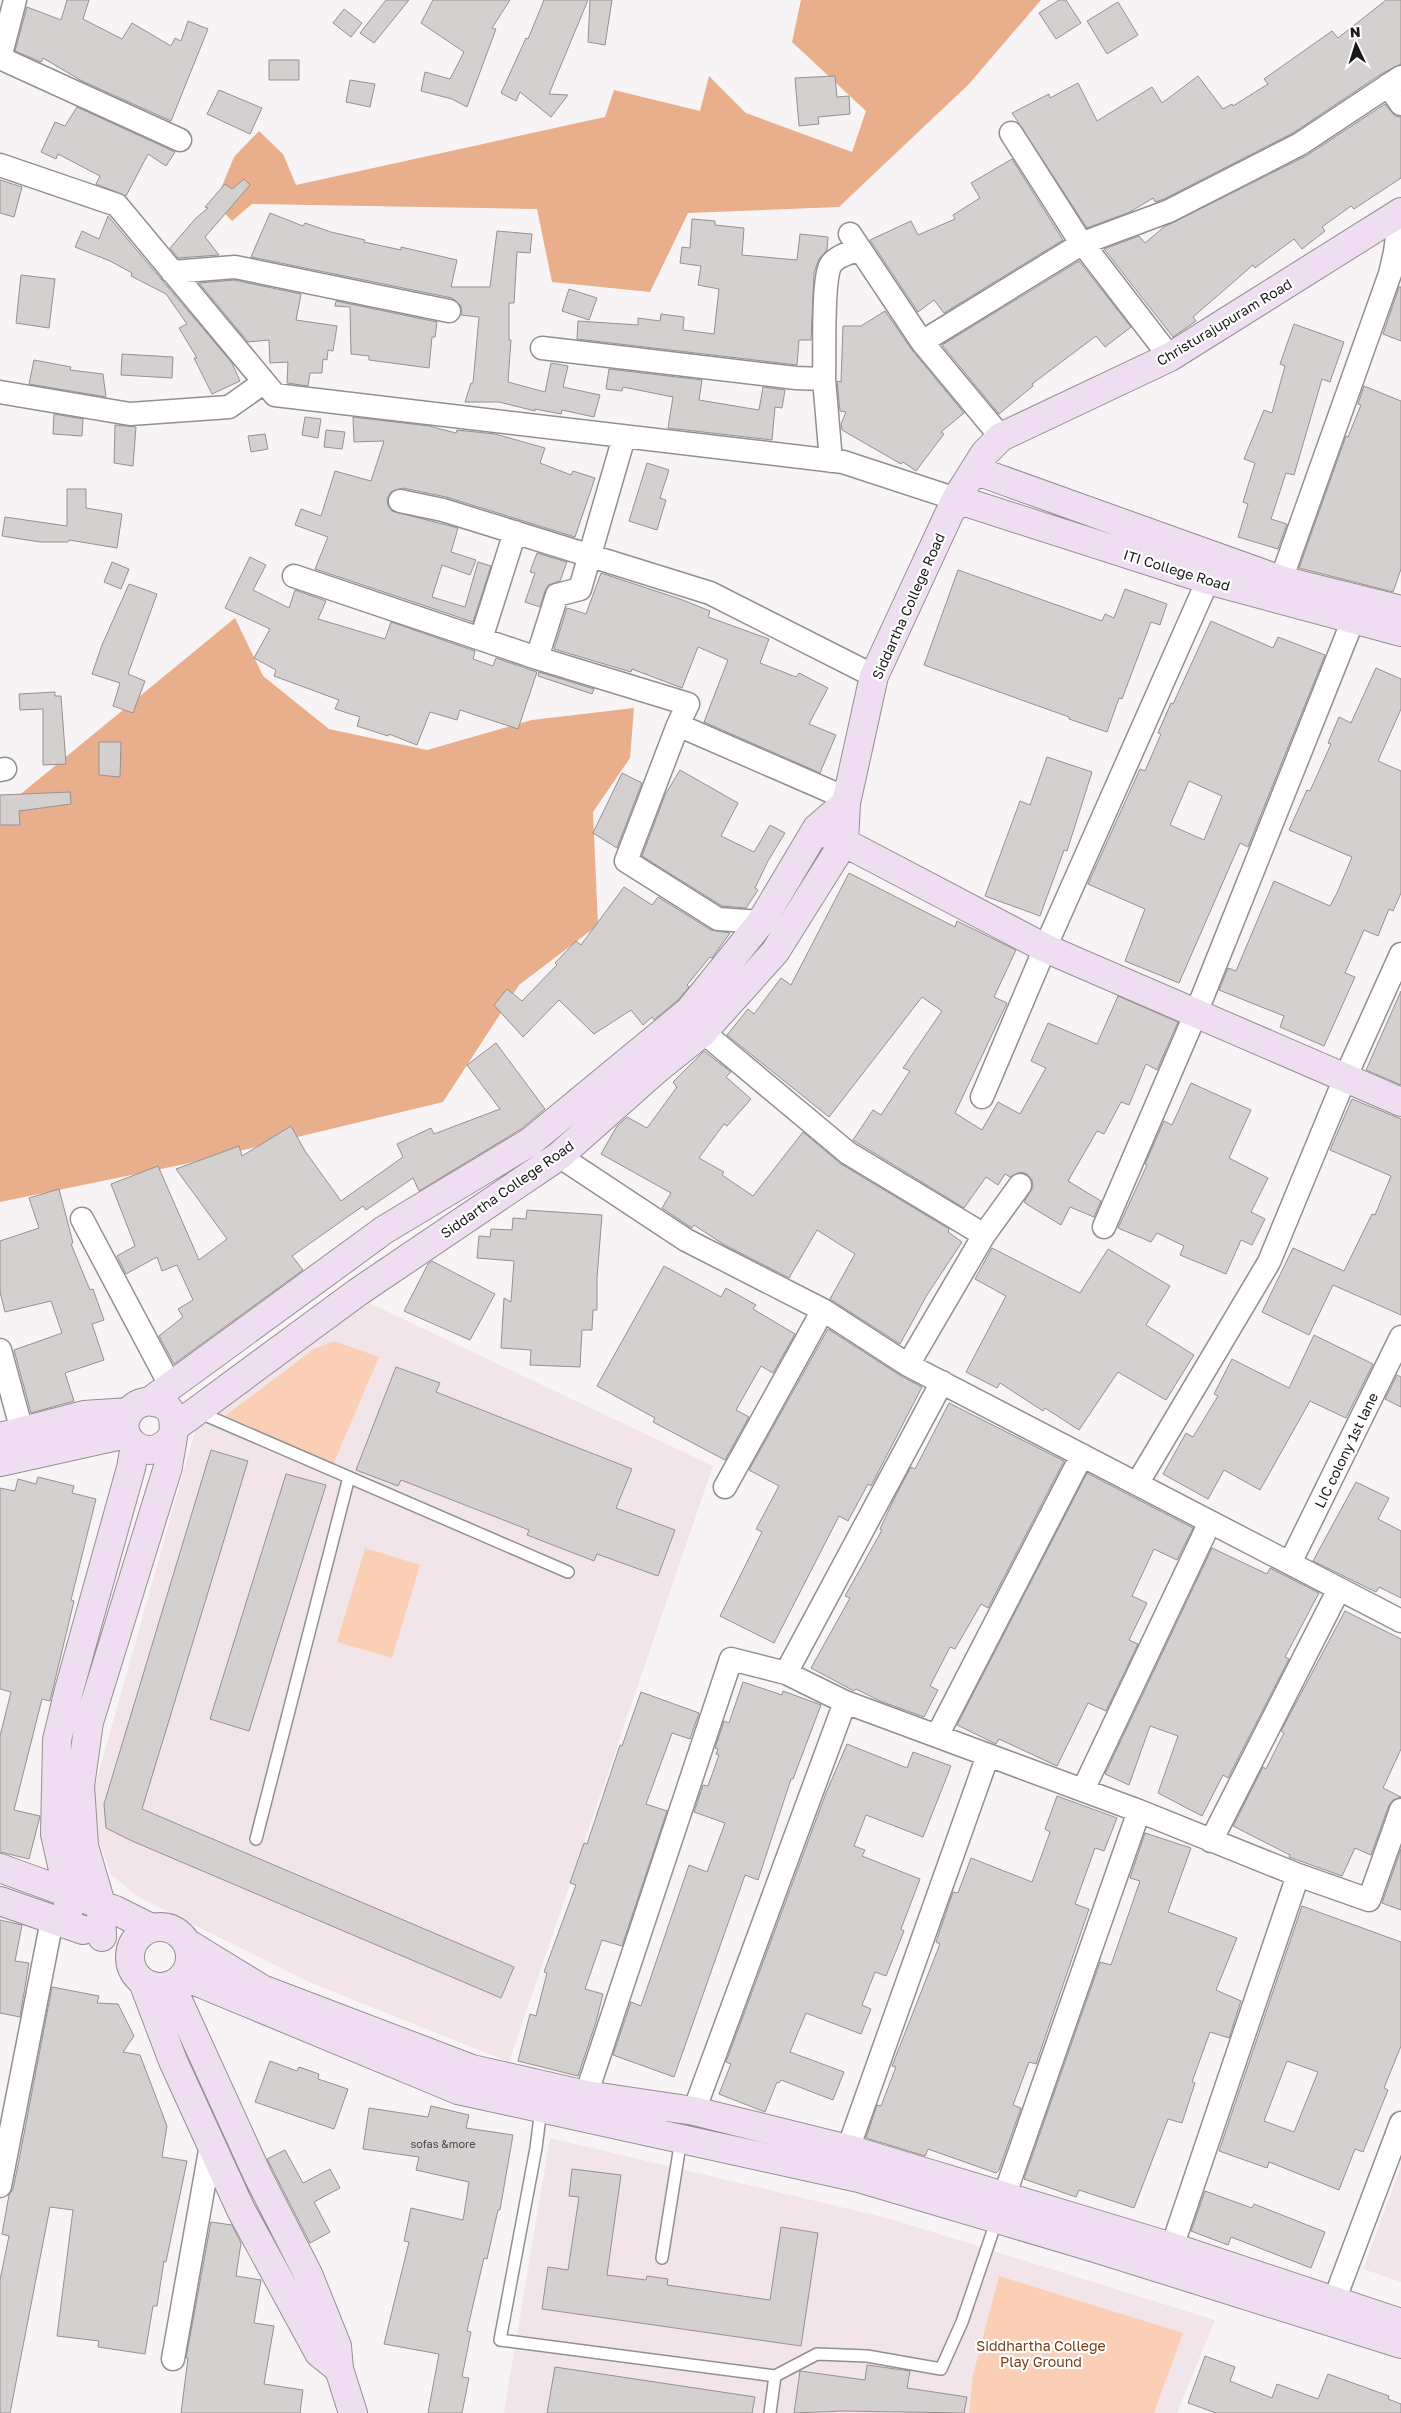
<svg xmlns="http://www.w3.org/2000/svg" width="1401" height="2413" font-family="'Golos Text',sans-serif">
	<rect width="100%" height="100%" fill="#f8f4f5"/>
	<!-- built -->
	<path fill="#f1e5ea" d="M365,1301l348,165 -204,596 -202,-81 -167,-83 -29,-23 -15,-42 -2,-44 101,-358z
		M550,2138l341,81 324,101 -38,93h-673z
		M1401,2166v116l-38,-13z"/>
	<!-- green -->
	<path fill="#fbcfb6" d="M334,1341l45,16 -46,108 -108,-49 89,-67z
		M365,1548l55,17 -28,93 -55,-16z
		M999,2276l184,57 -29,80h-185l4,-38z"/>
	<!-- forest -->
	<path fill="#e9ae8b" d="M801,0h240l-72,84 -130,123 -151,6 -38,79 -98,-10 -15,-73 -285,-5 -20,17 -17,-18 19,-46 25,-26 24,23 13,31 309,-68 9,-27 86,21 9,-35 37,37 106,39 14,-41 -74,-69z
		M235,618l28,58 66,53 98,21 105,-30 102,-12 -4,50 -37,54 5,113 -79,60 -76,117 -258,62 -185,38v-391z"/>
	<!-- building -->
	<path fill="#d5d0d0" stroke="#959190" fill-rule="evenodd" d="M67,0h22l-6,19 39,20 10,-16 39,23 4,-8 6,3 7,-20 20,8 -37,92 -89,-40 -39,-23 -2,4 -26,-11 12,-44 34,13z
		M386,0h23l-35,43 -14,-10z
		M433,0h77l-18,28 4,1 -29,78 -15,-8 -31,-8 4,-19 25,7 14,-27 -43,-29z
		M544,0h44l-39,94 19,1 -17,22 -31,-25 -4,9 -15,-8 25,-55 2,1z
		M590,0h22l-7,45 -17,-3z
		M1059,0h7l15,23 -25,16 -17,-26z
		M1386,0h15v64l-20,10 -88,59 -129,66 -9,3 -2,-4 -23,14 -43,16 -75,-115 37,-19 1,4 28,-15 19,38 55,-34 10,16 36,-27 25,33 9,-5 1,2 35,-22 -4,-5 68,-48 6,7z
		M1118,2l20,33 -31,19 -20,-33z
		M344,9l18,14 -11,14 -18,-14z
		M269,60h30v20h-30z
		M835,76l2,21 12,-1 1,18 -32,3 1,7 -20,2 -4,-48z
		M350,80l25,4 -5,23 -24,-5z
		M219,90l43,18 -12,26 -43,-20z
		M1385,104l10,12 6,1v61l-47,31 -3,-3 -29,21 3,4 -23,18 -8,-10 -39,29 -2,-3 -60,52 3,4 -23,16 -69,-88 35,-13 6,7 19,-16 142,-71z
		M77,107l98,45 -9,14 -18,-12 -22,42 -30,-12 4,-8 -42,-22 -2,5 -15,-7 14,-30 10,4z
		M1012,159l51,81 -119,73 -10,-13 -16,12 -48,-72 41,-19 7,14 37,-16 -2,-4 27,-17 -9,-15z
		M244,179l6,6 -45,52 14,18 -41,3 -8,-10 26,-30 12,-10 -3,-1 20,-23 7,5z
		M0,180l22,7 -8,30 -14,-4z
		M270,213l33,13 2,-3 26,9 34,8 -1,2 37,8v-3l56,13 -6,27h39l7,-56 35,3 -2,19 -13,-1 -3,51h-5v37h2l-3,42 37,10 6,-29 17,3 -5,21 37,8 -6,22 -32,-7 -1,4 -26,-5v2l-36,-9h-34l6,-19h2l6,-66 -18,-2v-9l-9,-8 -201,-41z
		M108,216l124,147 8,18 -28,13 -18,-36h3l-18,-30 8,-4 -21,-30 -35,-18 1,-3 -22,-12 -35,-14 7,-16 17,8z
		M692,219l23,2v4l29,3 -2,27 55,5 3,-26 28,3 -1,13 -8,9 -5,14 -3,67h-12l-2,25 -220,-26 1,-18 60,4v-7l22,3 1,-7 23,3 -1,13 31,4 5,-45 -21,-4 3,-19 -21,-3 2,-16 8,1z
		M1079,261l52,66 -26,20 -9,-11 -64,48 1,2 -34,28 -57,-69z
		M21,275l34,4 -6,49 -33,-5z
		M234,280l67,14 -5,26 41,6 -4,25 -5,-1 -1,10 -4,-1 -1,14h-12l-2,13 -21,-3 1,-21 -18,1 -1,-23 -21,2 -49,-59z
		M1399,287h2v54l-18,-7z
		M569,289l28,9 -8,22 -27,-9z
		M336,301l101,21 -2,15h-3l-3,31 -60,-8v-4l-18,-2 -1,-47 -15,-1z
		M885,311l27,39 52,63 -23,19 3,2 -28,37 -13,-9 -2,2 -59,-34 -1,-6 5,-12 -6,-1 -3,-30 4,1 2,-56h18z
		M1294,324l50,18 -14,40 -8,-3 -28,96 -8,-2 -15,46 16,5 -9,25 -40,-12 10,-33 -5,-2 12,-39 -11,-4 20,-49 8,3 13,-47 -5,-2z
		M122,354l51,3 -1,21 -51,-3z
		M34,360l37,7 -1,3 33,4 3,23 -77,-13z
		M609,369l93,11 -3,20 60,10 4,-23 22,3 -3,18 -7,-1 -3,33 -104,-12 5,-31 -50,-10 -1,4 -16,-2z
		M1364,386l37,15v168l-8,23 -94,-24 47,-132 2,1 13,-32 -3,-1z
		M54,414l29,5 -1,17 -29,-2z
		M305,417l16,2 -3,19 -16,-3z
		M353,417l76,9 27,7 1,-3 38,4 50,14 -5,15 31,12 2,-4 22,7 -20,59 -129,-40 -43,-9 -12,4 -4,7 1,7 4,5 66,17 -7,24 25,8 -6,15 -28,-10 -10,32 33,10 13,-45 13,4 -18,56 -158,-53 13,-32 -33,-12 6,-16 20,7 14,-45 36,10 13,-40 -30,1z
		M115,425l21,2 -3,39 -19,-3z
		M326,430l19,2 -3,17 -18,-2z
		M265,434l3,15 -17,3 -3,-16z
		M647,463l22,7 -9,28 6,2 -9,30 -28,-9z
		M67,489h19v19l36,6 -5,34 -48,-8 -1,2h-28l-38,-6 3,-19 62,9z
		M537,553l30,9 -7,19 -12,4 -3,6 -5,16 -15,-5 10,-29 -5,-1z
		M250,557l16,8 -13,25 36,18 6,-18 31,11 -8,18 67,20 6,-17 84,29 -2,8 20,7 3,-8 41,14 -19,57 -58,-19 -3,10 -27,-8 -13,33 -28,-11 -1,2 -31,-10 3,-9 -25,-8 4,-9 -65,-24 2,-6 -22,-12 16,-29 -45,-21z
		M112,562l17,7 -8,20 -17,-7z
		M958,570l144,51 3,-7 9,4 11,-29 42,15 -7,21 -9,-3 -29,77 -3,-1 -12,34 -38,-13v-2l-145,-52z
		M601,573l79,26 30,12 -2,6 61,22 -9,24 36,14 3,-4 29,15 -19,36 27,11 -16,38 -116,-51 24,-62 -30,-13 -16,41 -50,-19 -1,3 -77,-23 13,-41 19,6z
		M129,584l28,10 -29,80 17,7 -12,32 -20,-7 7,-23 -28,-9 10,-29z
		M1211,621l62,27 5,-11 47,18 -77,192 -8,-4 -61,140 -54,-22 20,-52 -57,-25 52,-115 5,2 16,-37 -3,-1 13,-30 2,1zM1189,781l33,15 -18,44 -34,-15z
		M1376,668l25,11v30l-23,52 23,10v122l-8,18 -4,-2 -11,27 -14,-6 -19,43 10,4 -31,69 -44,-19 4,-11 -65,-26 9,-22 8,3 38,-90 56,25 7,-13 15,-36 -63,-27 18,-40 3,1 21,-47 -3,-1 11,-26 12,6z
		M539,672l55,17 -2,5 -54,-18z
		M55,692v4h6l5,68 -23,1v-56l-23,1 -1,-16z
		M99,742h22l-1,35 -21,-2z
		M1047,757l45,15 -25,79 -3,-1 -24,66 -55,-20 35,-95 10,4z
		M680,770l58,33 -17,33 33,16 16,-27 15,8 -17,28 -13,27 3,2 -12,18 -24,-2 -80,-50 23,-61z
		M622,773l20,10 -25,65 -24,-15z
		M70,792l1,12 -52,7 1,14h-20v-30z
		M849,873l106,54 2,-6 59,29 -22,47 13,6 -52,110 27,17 16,-28 22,12 26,-46 -15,-7 17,-38 49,21 21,-48 60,26 -21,48 -11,-6 -17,41 -8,-3 -17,32 -7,-3 -29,50 33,20 -7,16 -24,-10 -9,18 -33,-20 -4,-3 9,-15 -1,-7 -5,-6 -6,-2 -11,5 -5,-3 -7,11 -12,-8 -22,31 -111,-68 20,-30 8,5 29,-44 -7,-3 39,-57 -20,-14 -93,120 -102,-82 21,-26 6,5 27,-36 10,7z
		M624,887l28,18 6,-8 53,33 19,3 -18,25 -2,-1 -23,28 2,2 -11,13 -24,20 -2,-3 -9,8 -12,-15 -37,24 -35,-34 -36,37 -29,-32 13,-16 15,12 35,-36 -2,-2 21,-22 5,4z
		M1401,991v94l-35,-15z
		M496,1043l49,66 -24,20 -102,62 -6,-13 -47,32 -3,-4 -71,50 11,14 -129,94 -15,-28 24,-19 -5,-8 15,-9 -16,-35 -15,6 -5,-14 -31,17 -9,-18 18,-10 -24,-62 47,-18 41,94 28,-21 -51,-70 63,-23 3,10 49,-30 14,25 36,50 62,-44 -6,-13 34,-16 3,6 66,-25 -33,-44z
		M704,1051l27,21 -5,5 25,22 -24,27 -3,-2 -25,34 25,14 -2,3 31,21 50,-64 38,32 108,65 -1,3 14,10 -35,53 -27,49 -70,-45 25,-45 -38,-24 -28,48 -66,-34 -29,-19 -2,3 -30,-20 9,-15 -70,-39 16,-28 10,-9 20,11 30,-41 -4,-5z
		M1191,1083l60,27 -22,48 39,20 -17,34 14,7 -13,26 -11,-5 -15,34 -46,-19 4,-9 -27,-13 -6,9 -33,-14 29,-63 -2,-1 19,-43 8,4z
		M1352,1099l49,20v196l-68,-30 -24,50 -47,-23 31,-64 51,23 28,-57 3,1 16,-39 -61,-26z
		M59,1189l14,54 -2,1 19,46 3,-1 11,31 -12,4 12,36 -39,13 9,28 -43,12 -17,-63 48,-17 -11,-32 -46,11 -5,-20v-51l39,-13 -10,-30z
		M527,1210l75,5 -5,63v32h-4l-1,20h-10l-2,37 -50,-2 1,-15 -30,-2 3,-50 7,4 3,-41 -37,-3 2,-22 11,1 1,-8 21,1 1,-12 13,1z
		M992,1248l88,45 28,-44 62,37 -24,39 48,30 -28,45 -48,-28 -39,58 -34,-22 -2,3 -43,-28 -3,5 -31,-16 40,-76 -31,-17z
		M432,1261l63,33 -25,46 -66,-29 24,-47z
		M664,1266l57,31 5,-9 30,17 -3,4 42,25 -22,39 -12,-7 -25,44 13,7 -24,43 -72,-38 2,-4 -58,-32z
		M828,1329l73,47 21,11 -51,99 -3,-2 -20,37 -9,-5 -65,127 -54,-27 42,-84 -6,-3 23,-43 -30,-16z
		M1314,1335l59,29 -27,54 -36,-17 -50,89 -36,-20 -16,29 -45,-25 23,-41 7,4 25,-41 -4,-2 18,-35 57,29z
		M396,1367l44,16 -4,9 196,77 -16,39 59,22 -17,46 -61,-22 -3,7 -67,-26 2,-5 -128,-50 -3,6 -42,-16z
		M1397,1375l4,2v30l-16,-8z
		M949,1403l115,58 -76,147 -7,-4 -26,45 -5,-2 -20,39 8,4 -14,27 -44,-16 -24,-12 -2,2 -43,-23 39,-70 -5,-2 37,-66 -2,-1 14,-30 17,-32 4,2z
		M211,1450l37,11 -106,348 372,158 -13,31 -369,-157 -26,-13 -2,-24z
		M1087,1473l106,55 -16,32 -23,-11 -22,47 15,7 -18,37 9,4 -32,67 -18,-8 -31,63 -58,-27 -3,5 -39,-19z
		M286,1474l40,11 -77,246 -39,-12z
		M38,1477l36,9 -2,7 24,6 -25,101 3,1 -24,100 -8,-2 -28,111 26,6 -11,43 -29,-7v-116l11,-44 -11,-3v-201l15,3 3,-12 18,5z
		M1356,1482l33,16 -11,21 23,12v67l-22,-11 -3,5 -63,-31z
		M1212,1548l55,26 3,-6 49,25 -34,64 4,2 -61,119 -5,-3 -21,41 -44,-23 20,-57 -28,-10 -21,59 -24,-11z
		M1345,1611l56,28v110l-18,39 18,9 -8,3 -4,5 -18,50 -16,-7 -13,28 -53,-19 1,-2 -57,-29 30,-59 3,2 18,-36 -3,-2z
		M743,1682l39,13 1,-4 38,14 -28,74h-2l-33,101 -13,-5 -71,202 -61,-22 18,-53 10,4 48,-141 18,7 18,-49 -31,-11 9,-27 5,1 11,-31 -3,-1 2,-5 -3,-1 9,-27 5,2z
		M641,1692l58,21 -9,26 -18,-6 -26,71 21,7 -45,135 -20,-6 -17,49 18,5 -7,28 -18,54 -60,-15 12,-47 6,2 11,-43 -3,-1 32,-87 -6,-2 14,-40 3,1 33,-99 2,1z
		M847,1744l60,24 6,-16 38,14 -28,71 -57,-22 -12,31 11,4 -3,6 58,23 -19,50 3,2 -18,45 -11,-4 -13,33 9,4 -10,25 -55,-21 -16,39 54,20 -11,28 -52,-20 -2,3 -2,-1 -12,30 -46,-18 12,-30 -5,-2 100,-269z
		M1057,1796l60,22 -13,33 -9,-3 -20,56 14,5 -53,155 -7,-2 -16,43 8,3 -22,62 -3,3 -68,-24 -3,7 -59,-18 11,-33 4,1 15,-39 -4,-1 48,-122 -4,-2 17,-50 5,1 13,-35 61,24 18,-50 -5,-3z
		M1145,1833l46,15 -23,64 69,26 -21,52 25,11 -12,37 -19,-6 -18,50 3,1 -13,40 -14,-4 -34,89 -55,-18 -3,7 -52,-18 76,-217 11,3 29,-84 -10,-3z
		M1401,1849v61l-19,-7z
		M1302,1906l99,36v104l-17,42 4,2 -25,62 -8,-3 -16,41 -70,-28 -2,6 -48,-17zM1287,2061l31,11 -24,60 -30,-11z
		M0,1920l22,5 -7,36 14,2 -9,54 -20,-4z
		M52,1987l47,9 -2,7 21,1 16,32 -11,16 17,3 27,71 -5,31 25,4 -21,101 -2,-1 -7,45h-4l-8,48 -47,-7 1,-6 -42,-5 16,-126 -23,-3 -40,206h-10v-133l9,-44 -7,-2 7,-39 4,-6 6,-29z
		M270,2061l27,10 2,-4 20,7 -1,5 30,10 -14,40 -79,-27z
		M431,2106l38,9 -3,13 47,7 -13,75h-2l-11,49 -3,-1 -17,73 4,1 -9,45 7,1 -7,35h-34l11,-59 -55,-10 25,-102 -5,-1 7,-33 52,12 6,-38 -53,-12 3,-13 -56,-8 6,-41 59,9z
		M285,2150l18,33 27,-14 10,19 -26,14 16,30 -20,11 -43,-84z
		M572,2169l49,6 -14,100 39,5 1,-4 21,3 -1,6 103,15 11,-73 37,6 -17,113 -259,-37 6,-42 20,3 11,-73 -10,-1z
		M1205,2191l47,17 2,-4 71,28 -14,36 -80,-31 -3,8 -37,-14z
		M211,2222l21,3 9,18 -5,33 25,4 -7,43 20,3 -10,58 39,6 -3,23h-119l7,-55h-2z
		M1205,2356l30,11 -5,14 42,17 5,-14 41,15 10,-25 61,22 -1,3 13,5v9h-185l-28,-10z
		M867,2365l43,6 -3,17 60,9 -3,16 -120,-2 -50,2 6,-42 65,9z
		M555,2367l200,30 -3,16h-205z"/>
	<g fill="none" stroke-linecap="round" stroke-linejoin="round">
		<!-- lane casing -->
		<g stroke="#938f91" stroke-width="14">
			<path id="lane" d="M198,1412l370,160
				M256,1839l93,-362
				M541,2109l-5,39 -36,192 275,36 -5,37
				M662,2258l19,-119
				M775,2376l42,-22 50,2 74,13 21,-47 35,-103"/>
		</g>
		<!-- street casing -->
		<g stroke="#938f91" stroke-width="25">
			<path id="street" d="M0,58l180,82
				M0,58l15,-58
				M1388,85l13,19
				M1011,133l65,102 94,122
				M0,165l117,40 158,190 568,67 113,37
				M850,234l72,108 161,-99 86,-32 131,-67 101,-67
				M172,272l63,-5 214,44
				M922,342l79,95
				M542,348l254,30 28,1 7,82
				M824,379c1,-24 -2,-95 6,-113 5,-10 20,-13 30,-17
				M0,392l130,22 99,-7 34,-24
				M400,501l43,9 267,83 164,83
				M294,576l243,82 151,46 -10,21 -52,136 92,58 43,3
				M1281,580l109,-306 5,-22 5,-39
				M481,639l34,-107
				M537,658l20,-63 23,-6 44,-152
				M678,725l170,74
				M0,770l5,-1
				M703,1032l145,121 136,82
				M982,1097l63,-149 163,-368
				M559,1156l127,84 137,70 85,55 493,256
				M82,1219l88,166
				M1104,1227l92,-214 157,-393
				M0,1350l22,81
				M908,1365l76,-130 36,-50
				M1137,1484l132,-222 76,-184 56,-124
				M725,1487l98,-177
				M1290,1563l111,-226
				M786,1673l156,-291
				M937,1736l145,-281
				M1083,1790l127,-268
				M1211,1841l128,-252
				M1298,1875l71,25 32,-90
				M586,2095l145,-436 55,14 59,29 294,109 159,64 -126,372
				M694,2111l151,-409
				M848,2149l140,-394
				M0,2186l52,-266
				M999,2211l140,-400
				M1334,2301l67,-178
				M173,2359l38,-214"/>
		</g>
		<!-- secondary casing -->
		<g stroke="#938f91" stroke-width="30">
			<path id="secondary" d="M974,470l307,110 120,30
				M956,499l252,81 193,52
				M828,834l217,114 356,154
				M150,1401l234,-171 146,-88 159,-131 72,-89 56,-94 29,-25
				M175,1427l183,-135 201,-136 98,-87 46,-37 72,-80 69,-110 2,-39 28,-127 82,-177 29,-46 16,-16 169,-80 231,-145
				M0,1437l84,-22 45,-3
				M0,1462l126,-28
				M0,1868l115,42 36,18
				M0,1901l83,29
				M68,1925v-33l-13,-58 2,-94 12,-50 62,-222 4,-22
				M130 1957a30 30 0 1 1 60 0a30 30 0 1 1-60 0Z
				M102,1937l-1,-33 -17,-58 -4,-60 9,-64 79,-255c2,-21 18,-61 -14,-65 -9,-2 -19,2 -24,9 -20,26 19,56 41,27
				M187,1943l75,46 210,80 114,26 108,16 154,38 324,98 229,76
				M183,1976l275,114 401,88 233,69 309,97
				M143,1982l30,79 68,149 78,143 20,16
				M171,1985l87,191 50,98 29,72 2,23 14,44"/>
		</g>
		<!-- lane -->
		<use href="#lane" stroke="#fff" stroke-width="11"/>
		<!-- street -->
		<use href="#street" stroke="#fff" stroke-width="22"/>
		<!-- secondary -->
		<use href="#secondary" stroke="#efdef2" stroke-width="28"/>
	</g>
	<g text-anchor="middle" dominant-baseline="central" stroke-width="4.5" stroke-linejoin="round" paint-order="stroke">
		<!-- number labels -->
		<g font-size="11" fill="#484646">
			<text x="443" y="2143">sofas &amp;more</text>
		</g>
		<!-- street labels -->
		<g font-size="14" fill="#191818" stroke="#fff">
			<text transform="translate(1224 322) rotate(-31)">Christurajupuram Road</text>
			<text transform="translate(1177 570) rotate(17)">ITI College Road</text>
			<text transform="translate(908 606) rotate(-66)">Siddartha College Road</text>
			<text transform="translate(507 1189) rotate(-35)">Siddartha College Road</text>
			<text transform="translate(1346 1450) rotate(-64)">LIC colony 1st lane</text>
		</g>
		<!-- park labels -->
		<g font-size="14" fill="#733d17" stroke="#fff">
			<text x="1041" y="2345">Siddhartha College<tspan x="1041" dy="16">Play Ground</tspan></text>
		</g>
	</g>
	<!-- north arrow -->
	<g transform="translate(1356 45) rotate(356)" stroke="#ffffff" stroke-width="4" paint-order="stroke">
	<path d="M0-4L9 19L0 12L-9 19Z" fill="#191818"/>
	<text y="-8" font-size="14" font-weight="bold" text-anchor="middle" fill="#191818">N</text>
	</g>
</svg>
